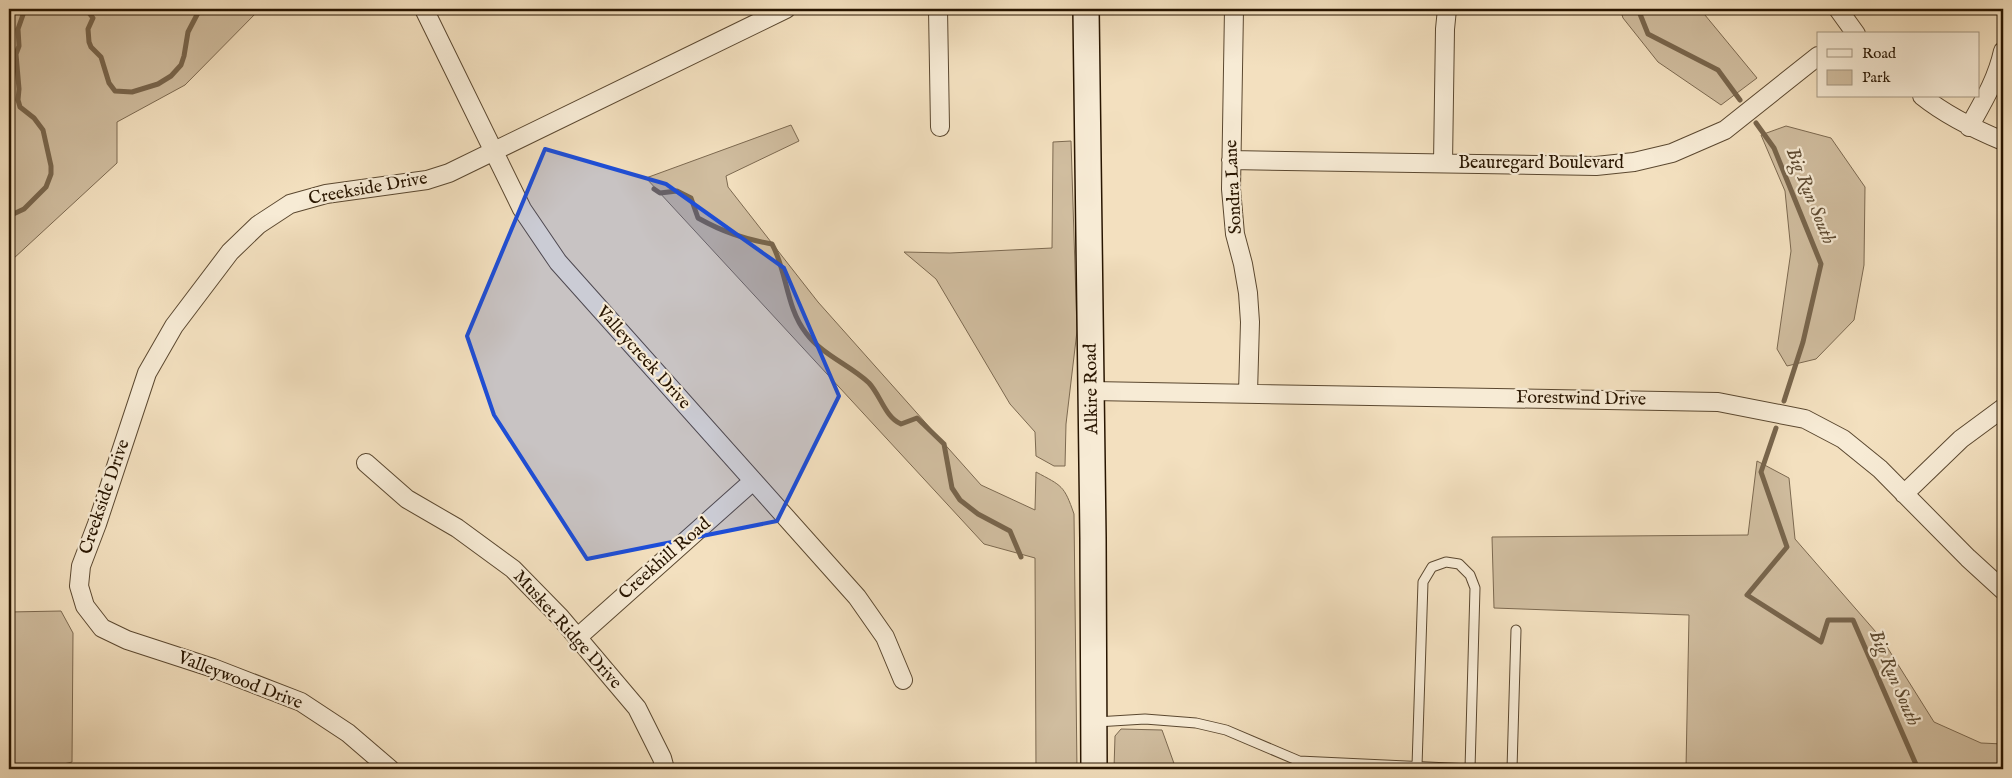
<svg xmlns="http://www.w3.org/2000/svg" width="2012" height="778" font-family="'IM FELL English',serif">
	<rect width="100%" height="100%" fill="#f3e0bf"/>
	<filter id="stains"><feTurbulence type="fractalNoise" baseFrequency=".004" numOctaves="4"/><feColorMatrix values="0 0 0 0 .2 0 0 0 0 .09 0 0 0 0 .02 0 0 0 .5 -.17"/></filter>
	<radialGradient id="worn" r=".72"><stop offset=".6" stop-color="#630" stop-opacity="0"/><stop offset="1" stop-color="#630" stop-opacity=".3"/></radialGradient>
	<!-- green -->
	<path fill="#d0bd9f" stroke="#7c6950" d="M9,9h251l-75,76 -68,37v41l-104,96 -4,26z
		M1620,9h80l57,69 -36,27 -63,-43 -35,-44z
		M791,125l8,16 -73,35 2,11 90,115 163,183 54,25 1,-38c26,14 28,13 38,42l3,255h-41l-1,-211 -51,-14 -338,-366z
		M1786,126l45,12 34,49 -1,78 -10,55 -38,39 -29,7 -10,-17 14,-98 -6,-60 -24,-56z
		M1071,141l6,190 -11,93 -1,42h-11l-18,-10 -1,-24 -25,-28 -74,-125 -32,-27 46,1 102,-5 1,-106z
		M1757,461l32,17 6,61 87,100 52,83 47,21 22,1v25h-317l3,-154 -195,-7 -2,-71 256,-2z
		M61,611l12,22 -1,129 -29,7h-34v-157z
		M1121,729l41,1 14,39h-62l1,-33z"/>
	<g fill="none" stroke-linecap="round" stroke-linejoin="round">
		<!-- stream -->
		<path stroke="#78654c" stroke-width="5" d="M86,9l7,9 -5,11 1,13 2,5 10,10 8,26 6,8 17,1 26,-8 13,-8 10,-11 3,-9 4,-24 12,-23
			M1638,9l10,25 70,36 22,30
			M1756,123l18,25 47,116 -18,78 -19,59
			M654,189l6,4 17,-2 14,7 7,20c25,14 46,21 74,26 15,27 14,64 34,89 16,22 44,32 63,50 12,13 16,34 32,41l16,-6 27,26 8,44 8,12 18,14 32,17 11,26
			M9,216l15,-7 22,-22 5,-13v-8l-8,-36 -9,-12 -14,-11 -2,-7 1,-11 -3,-35 3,-8 -1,-17 7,-20
			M1776,428l-15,44 26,75 -40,48 74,47 7,-22h25l65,149"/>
		<!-- service casing -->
		<g stroke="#5b4830" stroke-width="11">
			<path id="service" d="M1096,722l49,-3 51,4 30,7 73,31 172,8
				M1417,766l6,-184 9,-15 14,-5 13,2 11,11 5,13 -5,181
				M1512,769l4,-139"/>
		</g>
		<!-- minor casing -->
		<g stroke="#5b4830" stroke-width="20">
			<path id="minor" d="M424,9l98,200 36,53 299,335 28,40 18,43
				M938,9l2,118
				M1234,9l-3,180 4,45 8,30 5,29 2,29 -2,71
				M1838,9l18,25
				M1922,96c25,20 52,33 81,45
				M1969,127c14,-25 28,-48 34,-76
				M1231,160l365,6 38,-4 38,-9 53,-23 93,-74
				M1443,163l2,-134 2,-20
				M1092,391l626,11 87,17 38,20 37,30 88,89 35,32
				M366,463l41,36 50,29 56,41 47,48 77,91 25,50 3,11
				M1904,494l57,-55 42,-31
				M578,637l175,-156
				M390,769l-42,-36 -47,-31 -88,-34 -86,-28 -25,-12 -17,-22 -6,-20 2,-20 16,-42 50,-151 27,-47 56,-74 28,-27 32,-21 36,-10 101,-14 22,-7 337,-164"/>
		</g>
		<!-- secondary casing -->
		<g stroke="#281500" stroke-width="28">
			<path id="secondary" d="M1086,9l7,529 1,231"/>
		</g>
		<!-- service -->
		<use href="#service" stroke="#f7ebd5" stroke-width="9"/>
		<!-- minor -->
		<use href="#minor" stroke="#f7ebd5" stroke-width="18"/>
		<!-- secondary -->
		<use href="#secondary" stroke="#f7ebd5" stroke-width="25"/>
	</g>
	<!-- marked area -->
	<path fill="#1d4ed8" fill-opacity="0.2" stroke="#1d4ed8" stroke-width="4" stroke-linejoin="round" d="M545,149l121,35 118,84 55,128 -62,125 -190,38 -93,-144 -27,-79z"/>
	<g text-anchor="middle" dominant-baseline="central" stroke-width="4.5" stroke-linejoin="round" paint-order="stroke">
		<!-- street labels -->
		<g font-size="18" fill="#281500" stroke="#f7ebd5">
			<text x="1541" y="163">Beauregard Boulevard</text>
			<text transform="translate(1234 187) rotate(-93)">Sondra Lane</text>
			<text transform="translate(368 189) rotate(-10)">Creekside Drive</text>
			<text transform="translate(643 358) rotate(48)">Valleycreek Drive</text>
			<text transform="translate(1092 389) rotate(-91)">Alkire Road</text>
			<text transform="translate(1581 399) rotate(1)">Forestwind Drive</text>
			<text transform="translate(105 497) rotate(-71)">Creekside Drive</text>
			<text transform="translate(665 559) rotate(-41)">Creekhill Road</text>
			<text transform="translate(567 630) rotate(48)">Musket Ridge Drive</text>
			<text transform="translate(240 681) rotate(21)">Valleywood Drive</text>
		</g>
		<!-- water labels -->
		<g font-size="19" font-style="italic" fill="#5e4b32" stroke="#f7ebd5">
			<text transform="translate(1810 196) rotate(68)">Big Run South</text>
			<text transform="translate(1894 678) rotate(67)">Big Run South</text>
		</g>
	</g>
	<!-- margin -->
	<rect width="2012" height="778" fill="none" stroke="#f3e0bf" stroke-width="30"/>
	<rect x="10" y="10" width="1992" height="758" fill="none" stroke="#281500" stroke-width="2.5"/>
	<rect x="15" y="15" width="1982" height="748" fill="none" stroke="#281500"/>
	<!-- legend -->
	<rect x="1817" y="32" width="162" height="65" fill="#f7ebd5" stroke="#a49580"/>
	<rect x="1827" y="49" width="25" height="8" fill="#f7ebd5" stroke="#a49580"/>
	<text x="1862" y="58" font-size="15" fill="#281500">Road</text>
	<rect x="1827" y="70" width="25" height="15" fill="#d0bd9f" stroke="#a49580"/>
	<text x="1862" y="82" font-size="15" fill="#281500">Park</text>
	<rect width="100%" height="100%" filter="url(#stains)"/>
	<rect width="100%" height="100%" fill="url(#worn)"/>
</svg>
